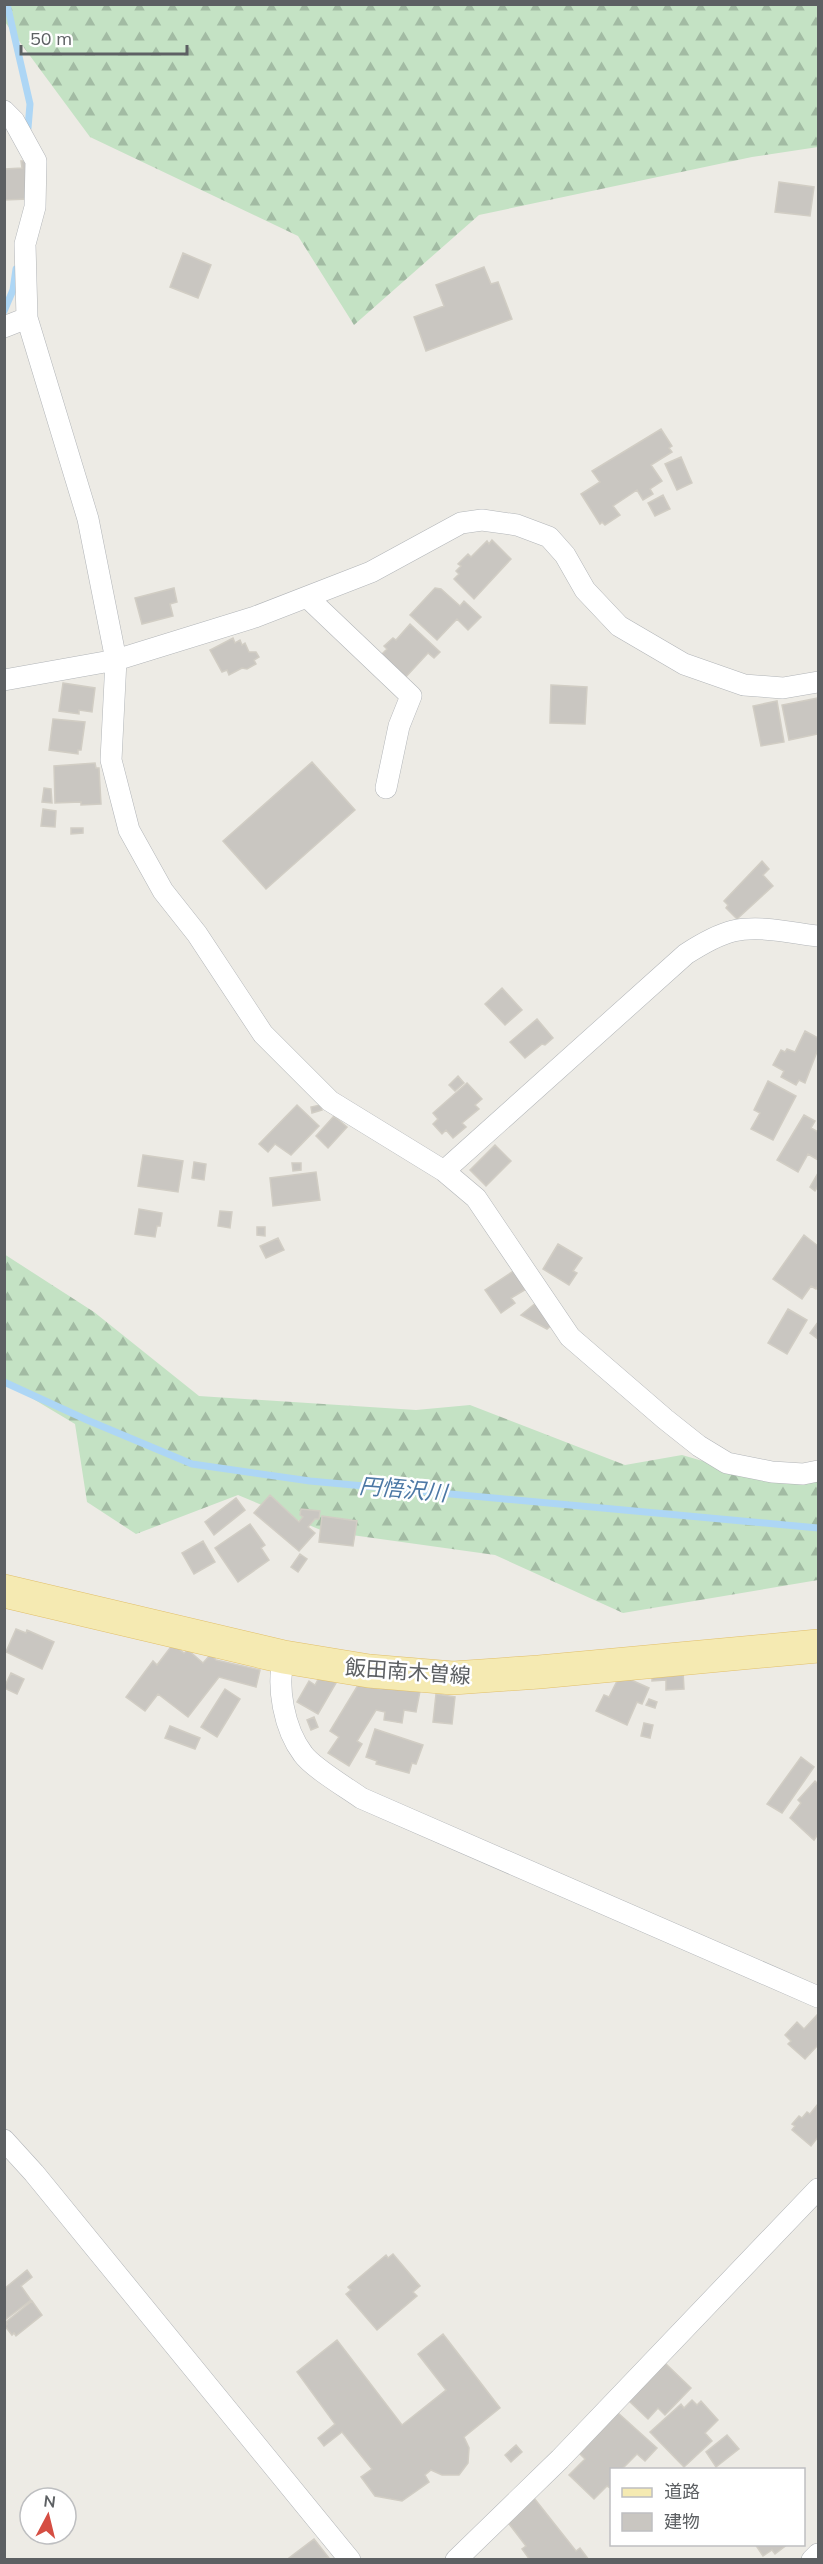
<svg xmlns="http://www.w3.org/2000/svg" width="823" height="2564" font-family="Mulish,'Noto Sans JP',sans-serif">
	<defs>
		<pattern id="forest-firs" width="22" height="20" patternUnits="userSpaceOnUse" patternTransform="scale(1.5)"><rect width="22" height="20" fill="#c4e2c4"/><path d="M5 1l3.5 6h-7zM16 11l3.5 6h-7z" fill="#a2bba3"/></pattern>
	</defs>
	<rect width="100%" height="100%" fill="#edebe5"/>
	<!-- forest -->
	<path fill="url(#forest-firs)" d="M4,5h814v142l-66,10 -273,58 -125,110 -56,-89 -208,-99 -85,-115z
		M4,1254l90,58 105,84 217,14 54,-5 155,60 57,-10 62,18 74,7v100l-195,33 -128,-58 -172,-24 -85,-36 -102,39 -49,-32 -12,-78 -70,-42z"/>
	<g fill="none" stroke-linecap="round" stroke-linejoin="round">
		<!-- stream -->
		<path stroke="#add6f5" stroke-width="7" d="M7,4l23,100 -2,24
			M4,311l9,-21 3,-21
			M4,1382l83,38 105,44 118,17 508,47"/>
	</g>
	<!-- building -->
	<path fill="#c9c6c1" stroke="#d1cdc4" stroke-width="1.5" d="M21,161h5l2,38 -24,1 1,-31 17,-1z
		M779,182l35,5 -4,29 -35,-4z
		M183,253l28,12 -13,33 -28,-11z
		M484,267l7,17 7,-2 14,37 -86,32 -12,-34 30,-11 -8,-21z
		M661,429l11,17 -3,2 3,4 -21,13 11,16 -12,8 3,5 -10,6 -6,-10 -24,16 7,9 -15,10 -3,-3 -2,2 -19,-30 19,-12 -8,-11z
		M681,457l11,26 -15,7 -12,-26z
		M663,495l7,14 -15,7 -7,-13z
		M492,540l19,19 -37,40 -20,-20 5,-5 -3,-3 5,-5 -3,-2 10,-10 3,3 16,-16 2,3z
		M174,588l3,14 -7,2 3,12 -31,8 -7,-26z
		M435,588l6,1 19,17 4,-5 17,16 -13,13 -11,-11 -20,21 -27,-25z
		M410,624l30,28 -6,6 -6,-5 -25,27 -25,-22 9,-9 -3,-3 9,-8 3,2z
		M233,638l2,5 5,-3 2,5 3,-2 4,9h7l3,5 -5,3 2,4 -9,5 -5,-1 -13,7 -2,-5 -5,2 -12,-22z
		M63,683l32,5 -3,24 -13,-2v4l-20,-3z
		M551,685l36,2 -2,37 -35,-1z
		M818,698v36l-29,6 -7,-35z
		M777,701l7,41 -23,4 -8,-40z
		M53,719l32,3 -4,28h-3v4l-29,-4z
		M312,762l43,48 -89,79 -43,-48z
		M95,763l1,5h3l2,36 -20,1v-3l-26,1 -1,-37z
		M44,788l7,1 1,14 -10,-1z
		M43,809l13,2 -1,16 -14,-1z
		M71,828h12v5l-12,1z
		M762,861l7,8 -6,6 10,11 -36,33 -11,-11 2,-3 -4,-4z
		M502,988l20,22 -17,15 -20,-21z
		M537,1019l16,19 -8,7 -3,-1 -17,14 -15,-16z
		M805,1031l13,7v11l-13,34 -6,-3 -3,5 -15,-8 3,-6 -11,-6 8,-15 4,2 2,-3 8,3z
		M458,1076l6,7 -9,8 -6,-6z
		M768,1081l28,15 -23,44 -22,-11 9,-16 -6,-3z
		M467,1083l15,16 -7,6 4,4 -17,14 4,4 -13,11 -7,-8 -4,4 -9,-10 5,-5 -5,-6z
		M297,1105l22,21 -28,29 -16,-11 -7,8 -9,-8z
		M320,1105l2,5 -10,3 -1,-6z
		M804,1115l11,6 -4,7 7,4v28l-10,-6 -10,18 -21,-12z
		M334,1116l13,11 -19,21 -12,-12z
		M495,1145l16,16 -25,25 -16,-16z
		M143,1155l40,6 -5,31 -40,-6z
		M194,1162l12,2 -2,16 -12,-2z
		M292,1163h9v7l-8,1z
		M316,1172l4,28 -47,6 -3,-28z
		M818,1173v13l-3,5 -5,-4z
		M139,1209l23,4 -2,13h-3l-2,11 -20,-3z
		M220,1211l12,1 -2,16 -12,-2z
		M257,1227h8v9l-8,-1z
		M804,1235l14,11v40l-2,3 -5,-3 -9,13 -29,-20z
		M278,1238l6,12 -18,8 -6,-12z
		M558,1244l24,14 -9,13 4,2 -8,12 -26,-16z
		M515,1270l13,18 -17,10 4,5 -14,10 -16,-23z
		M537,1302l18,20 -8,7 -26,-14z
		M788,1309l19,11 -20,34 -19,-11z
		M818,1322v17l-8,-6z
		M270,1495l29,27 4,-5 -3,-2 1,-6 19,2 -1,8h-4l-7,8 7,6 -16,18 -45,-38z
		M236,1498l9,12 -31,25 -9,-13z
		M322,1516l35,5 -4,25 -34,-4z
		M250,1524l15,21 -4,3 8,12 -31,22 -23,-34z
		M203,1541l12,21 -21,12 -12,-21z
		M300,1554l7,5 -9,13 -7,-5z
		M16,1629l10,4 1,-3 27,12 -12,27 -36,-17z
		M173,1644l11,9 4,-3 15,13 8,-9 5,6 44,10 -4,17 -37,-10 -31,40 -30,-23 -13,17 -19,-14 27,-36 4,4z
		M683,1671l1,18 -18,1v-10l-14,1v-8z
		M11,1673l13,6 -7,15 -13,-6z
		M321,1674l15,9 -18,31 -21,-12 12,-21 6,4z
		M620,1675l29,13 -7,16 -5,-2 -10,23 -31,-14 8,-16 5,2z
		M382,1684l38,7 -4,21 -12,-2 -2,13 -18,-3 1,-8 -9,-2 -19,31 5,3 -13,22 -21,-13 11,-16 -9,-6 28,-46 23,4z
		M225,1689l15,10 -23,38 -16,-10z
		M436,1694l19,3 -3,27 -19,-2z
		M649,1699l8,3 -2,6 -9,-3z
		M314,1717l4,10 -7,3 -4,-10z
		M644,1723l9,2 -3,13 -9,-2z
		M170,1726l30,12 -5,11 -30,-11z
		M375,1729l48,16 -7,19 -4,-1 -3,10 -33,-9 1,-3 -11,-4z
		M801,1757l13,10 -32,46 -15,-9z
		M815,1781l3,3v50l-4,6 -24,-22 11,-15 -3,-3z
		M818,2014v31l-13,14 -17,-15 3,-3 -6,-6 12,-13 7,7z
		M818,2104v33l-7,9 -19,-16 3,-4 -3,-2 7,-8 3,2 5,-6 3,2z
		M393,2254l27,32 -7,6 4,4 -40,34 -31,-36 5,-4 -3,-3 38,-32 2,3z
		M27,2270l5,7 -11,9 10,14 -25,19 -2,-30z
		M32,2301l10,14 -26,21 -2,-3 -2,2 -7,-9 2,-2 -1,-2z
		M443,2334l57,74 -36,29 5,11 -1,15 -9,12h-17l-11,-5 -6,5 4,7 -27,19 -27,-5 -14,-19 11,-8 -30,-37 -18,14 -6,-8 17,-14 -38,-52 40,-32 65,85 44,-35 -28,-36z
		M665,2363l26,25 -26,27 -7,-7 -10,11 -19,-18z
		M692,2400l5,5 4,-4 17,19 -13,13 7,8 -28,26 -34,-35 31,-28 3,4z
		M617,2412l40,36 -12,13 -8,-7 -15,15 -10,1v19l-5,-3 -13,13 -25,-24 16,-16 -6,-6z
		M727,2435l12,14 -23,18 -10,-15z
		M516,2445l6,7 -11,10 -6,-7z
		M534,2498l42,53 4,-3 9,12h-59l-8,-11 4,-3 -20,-26z
		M314,2539l15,19 -39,2 -1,-2z
		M755,2544h33l-13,10 -3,-4 -9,6z"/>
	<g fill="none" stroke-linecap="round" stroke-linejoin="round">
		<!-- minor casing -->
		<g stroke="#b2b5b8" stroke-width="22">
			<path id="minor" d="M4,111l10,10 22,40 -1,46 -10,37 2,74 61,201 28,141 -5,100 18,70 34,61 34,43 66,100 67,67 114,70 32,27 94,139 95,82 34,27 28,17 45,9 31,2 15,-3
				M4,327l23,-9
				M307,597l104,99 -12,30 -13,62
				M4,680l112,-20 139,-43 116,-45 90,-49 21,-3 35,5 32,12 16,18 20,35 34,36 65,38 60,21 39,3 35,-6
				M444,1171l242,-217c14,-9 31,-19 47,-23 27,-6 59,2 85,5
				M284,1657c-8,29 0,72 19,97 9,13 44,34 58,44l457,199
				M4,2140l30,33 316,387
				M456,2560l104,-101 258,-270
				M812,2560l6,-6"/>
		</g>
		<!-- primary casing -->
		<g stroke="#e1bf6a" stroke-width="34">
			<path id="primary" d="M4,1591l280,66 85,14 84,7 86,-6 279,-26"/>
		</g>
		<!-- minor -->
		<use href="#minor" stroke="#fff" stroke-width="21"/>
		<!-- primary -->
		<use href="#primary" stroke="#f5eab2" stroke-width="33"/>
	</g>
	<g text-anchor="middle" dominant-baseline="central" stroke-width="5" stroke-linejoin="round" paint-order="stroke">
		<!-- street labels -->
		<g font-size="21" fill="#5d6063" stroke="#fff">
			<text transform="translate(408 1671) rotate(4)">飯田南木曽線</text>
		</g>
		<!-- water labels -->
		<g font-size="22" font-style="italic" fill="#4c78a5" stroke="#fff">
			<text transform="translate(403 1489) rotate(5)">円悟沢川</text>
		</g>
	</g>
	<!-- border -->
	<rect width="823" height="2564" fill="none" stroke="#5d6063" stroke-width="12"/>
	<!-- legend -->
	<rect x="610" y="2468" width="195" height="78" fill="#ffffff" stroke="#bebfc1" stroke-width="1.5"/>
	<rect x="622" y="2488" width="30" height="9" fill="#f5eab2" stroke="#bebfc1" stroke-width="1.5"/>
	<text x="664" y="2498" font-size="18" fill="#5d6063">道路</text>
	<rect x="622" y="2513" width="30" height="18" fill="#c9c6c1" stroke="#bebfc1" stroke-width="1.5"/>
	<text x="664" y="2528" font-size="18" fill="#5d6063">建物</text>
	<!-- north arrow -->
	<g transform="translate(48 2516) rotate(7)"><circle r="28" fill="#ffffff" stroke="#bebfc1" stroke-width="1.5"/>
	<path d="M0-4.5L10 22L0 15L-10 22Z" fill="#d54e43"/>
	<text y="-9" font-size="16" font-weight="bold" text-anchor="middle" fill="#5d6063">N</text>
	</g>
	<!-- scale -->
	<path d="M21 45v9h166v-9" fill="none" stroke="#5d6063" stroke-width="3"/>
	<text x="30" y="45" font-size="18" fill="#5d6063" stroke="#ffffff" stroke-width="4.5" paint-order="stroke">50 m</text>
</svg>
